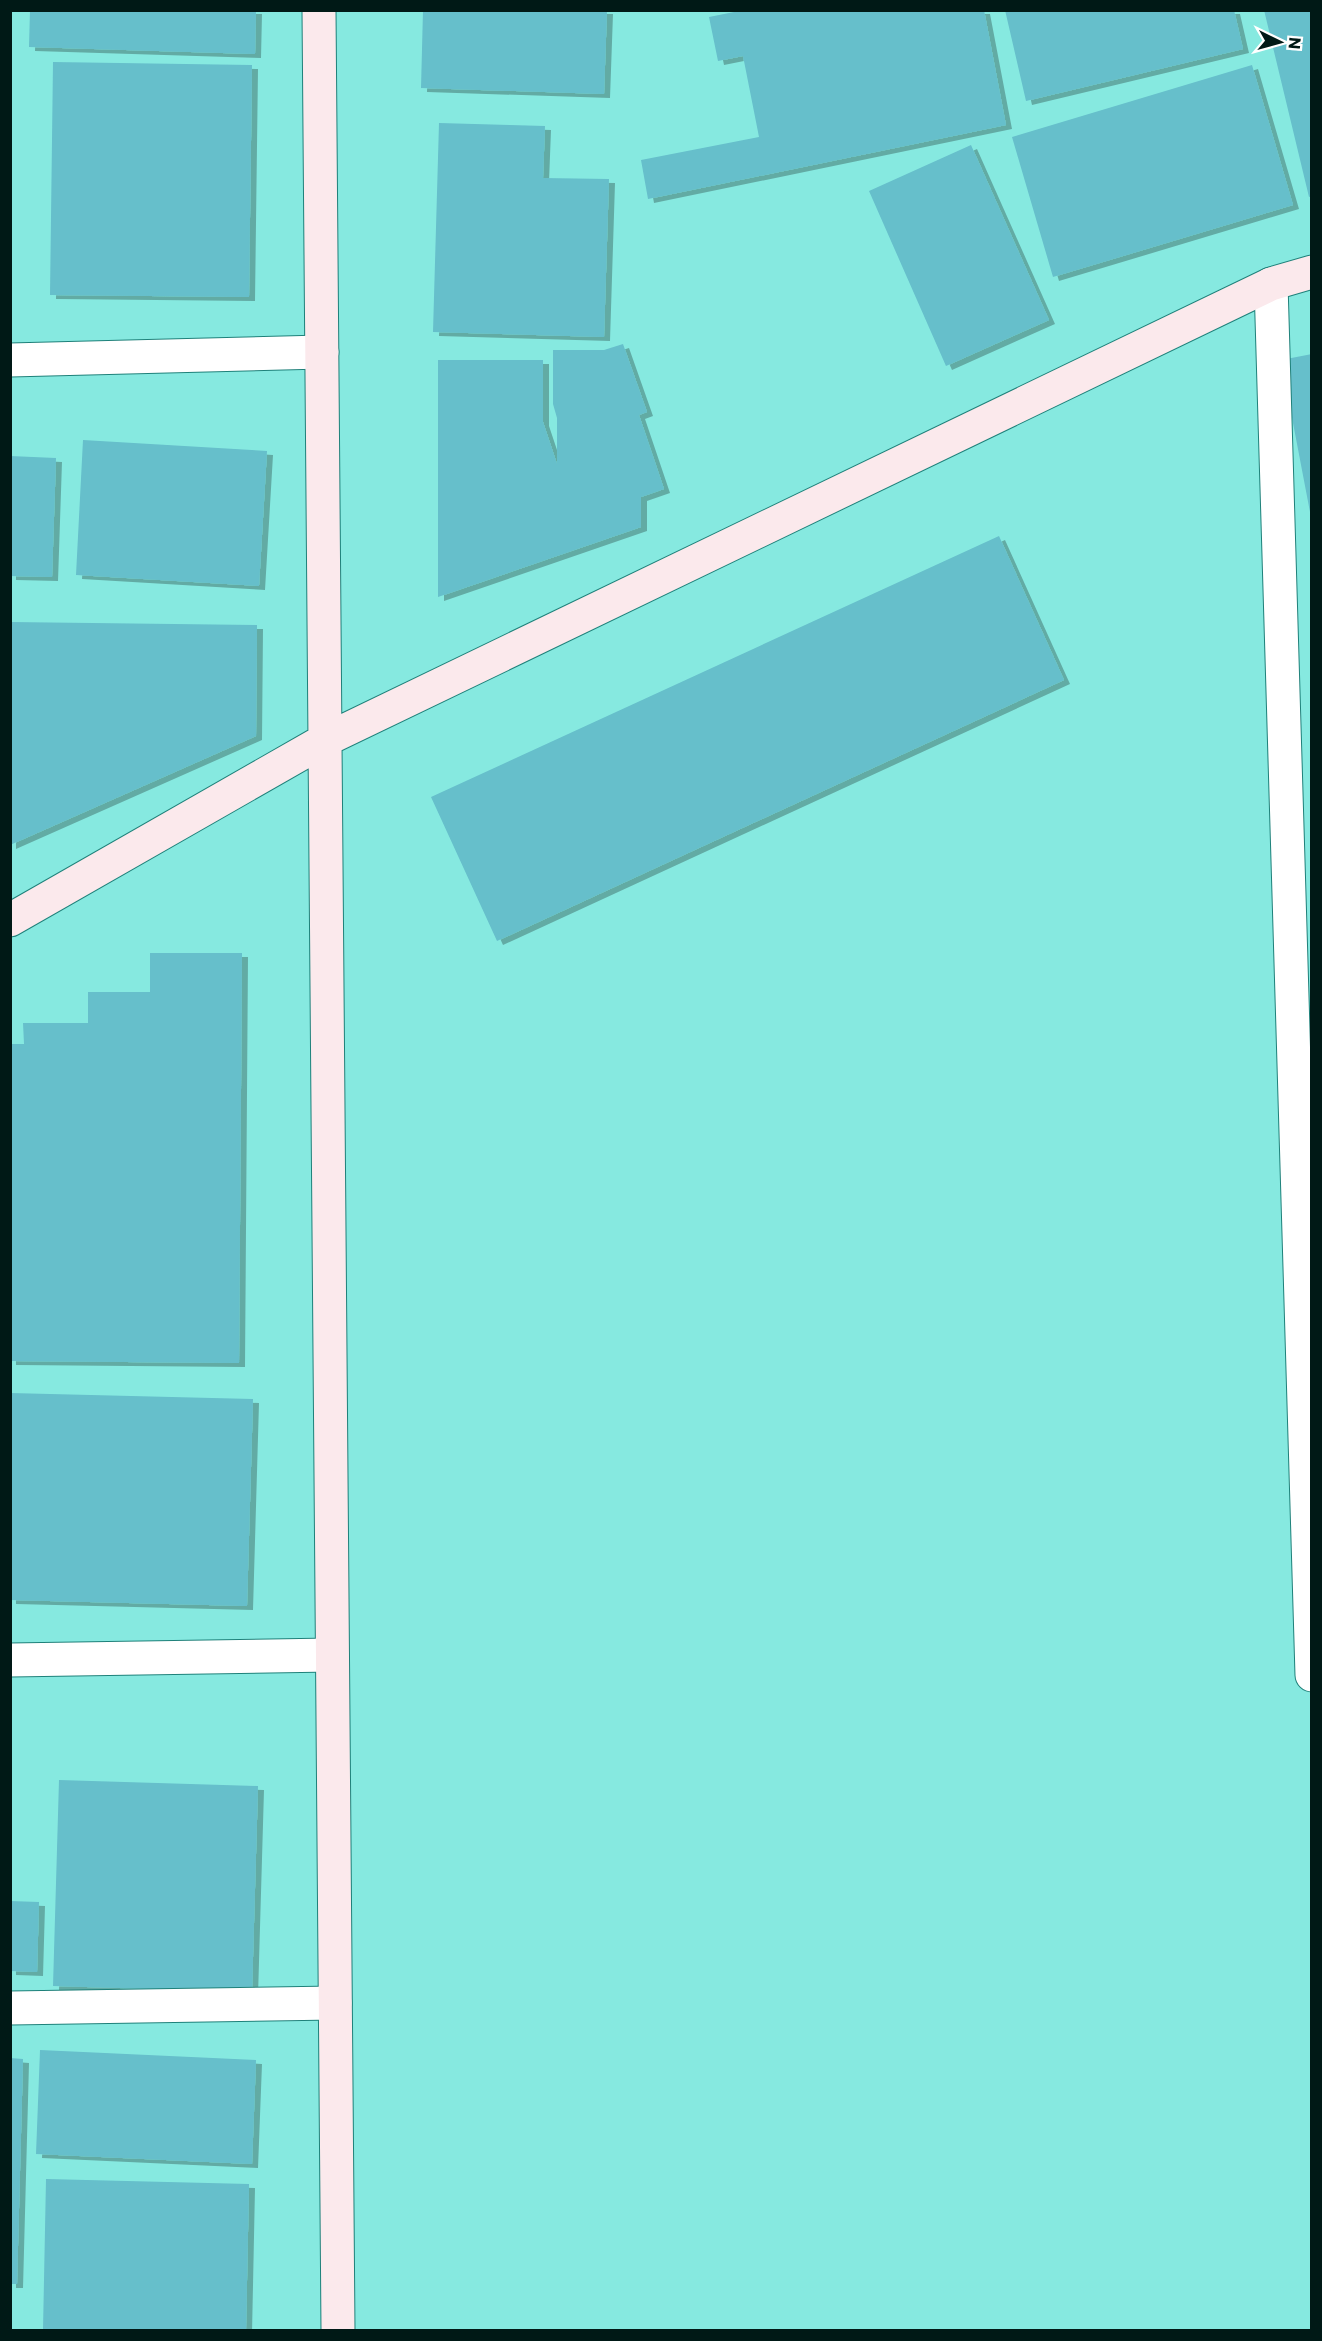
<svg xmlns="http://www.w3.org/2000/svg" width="1322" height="2341" font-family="Commissioner,sans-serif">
	<defs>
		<filter id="shadow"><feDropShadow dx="6" dy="4" stdDeviation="0" flood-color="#0004"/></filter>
	</defs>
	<rect width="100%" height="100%" fill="#9df7ed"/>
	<!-- built -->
	<path fill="#86e9e0" d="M11,11h1300v2319h-1300z"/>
	<!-- building -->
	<path fill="#66bfcb" filter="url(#shadow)" d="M30,10h226l-1,44 -226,-7z
		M423,10h184l-3,84 -183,-6z
		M744,10h240l22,115 -358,74 -7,-39 118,-23 -16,-81 -25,5 -9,-44z
		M1005,10h229l9,39 -217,52z
		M1264,10h48v186l-3,1z
		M53,62l199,3 -3,232 -199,-2z
		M1252,65l41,140 -240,72 -41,-140z
		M439,123l106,3 -2,52 66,1 -5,158 -171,-5z
		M971,145l78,175 -103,46 -77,-175z
		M623,344l24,68 -8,3 25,74 -23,8v30l-203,70v-237h105v62l14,42v-46l-4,-14v-54h51z
		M1312,354v158h-2l-29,-152z
		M83,440l184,11 -8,135 -183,-11z
		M10,456l46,2 -4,119 -42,-1z
		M999,536l65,144 -567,261 -66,-144z
		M10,622l247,3 -1,111 -246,109z
		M150,953h92l-3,410 -229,-2v-317h14l-1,-21h65v-31h62z
		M10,1393l243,6 -6,207 -237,-6z
		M59,1780l199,6 -6,206 -199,-6z
		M10,1901l29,1 -2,70 -27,-1z
		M40,2050l216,10 -4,104 -216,-10z
		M10,2058l13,1 -6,225h-7z
		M46,2179l203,5 -3,146h-203z"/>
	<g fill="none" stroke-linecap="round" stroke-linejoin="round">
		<!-- street casing -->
		<g stroke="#1f817a" stroke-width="35">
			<path id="street" d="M1271,284l41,1391
				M10,360l312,-8
				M10,1660l322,-5
				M10,2008l325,-5"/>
		</g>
		<!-- secondary casing -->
		<g stroke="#1f817a" stroke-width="35">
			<path id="secondary" d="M319,10l19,2320
				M10,920l315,-180 946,-456 41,-12"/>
		</g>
		<!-- street -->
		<use href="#street" stroke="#fff" stroke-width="33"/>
		<!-- secondary -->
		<use href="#secondary" stroke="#fbe9ec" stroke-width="33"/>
	</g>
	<!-- border -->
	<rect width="1322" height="2341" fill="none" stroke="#001916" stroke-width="24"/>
	<!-- north arrow -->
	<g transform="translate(1280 42) rotate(95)" stroke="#ffffff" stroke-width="4.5" paint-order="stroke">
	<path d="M0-4.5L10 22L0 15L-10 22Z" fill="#001916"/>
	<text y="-9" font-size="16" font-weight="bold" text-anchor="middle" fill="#001916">N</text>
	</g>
</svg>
